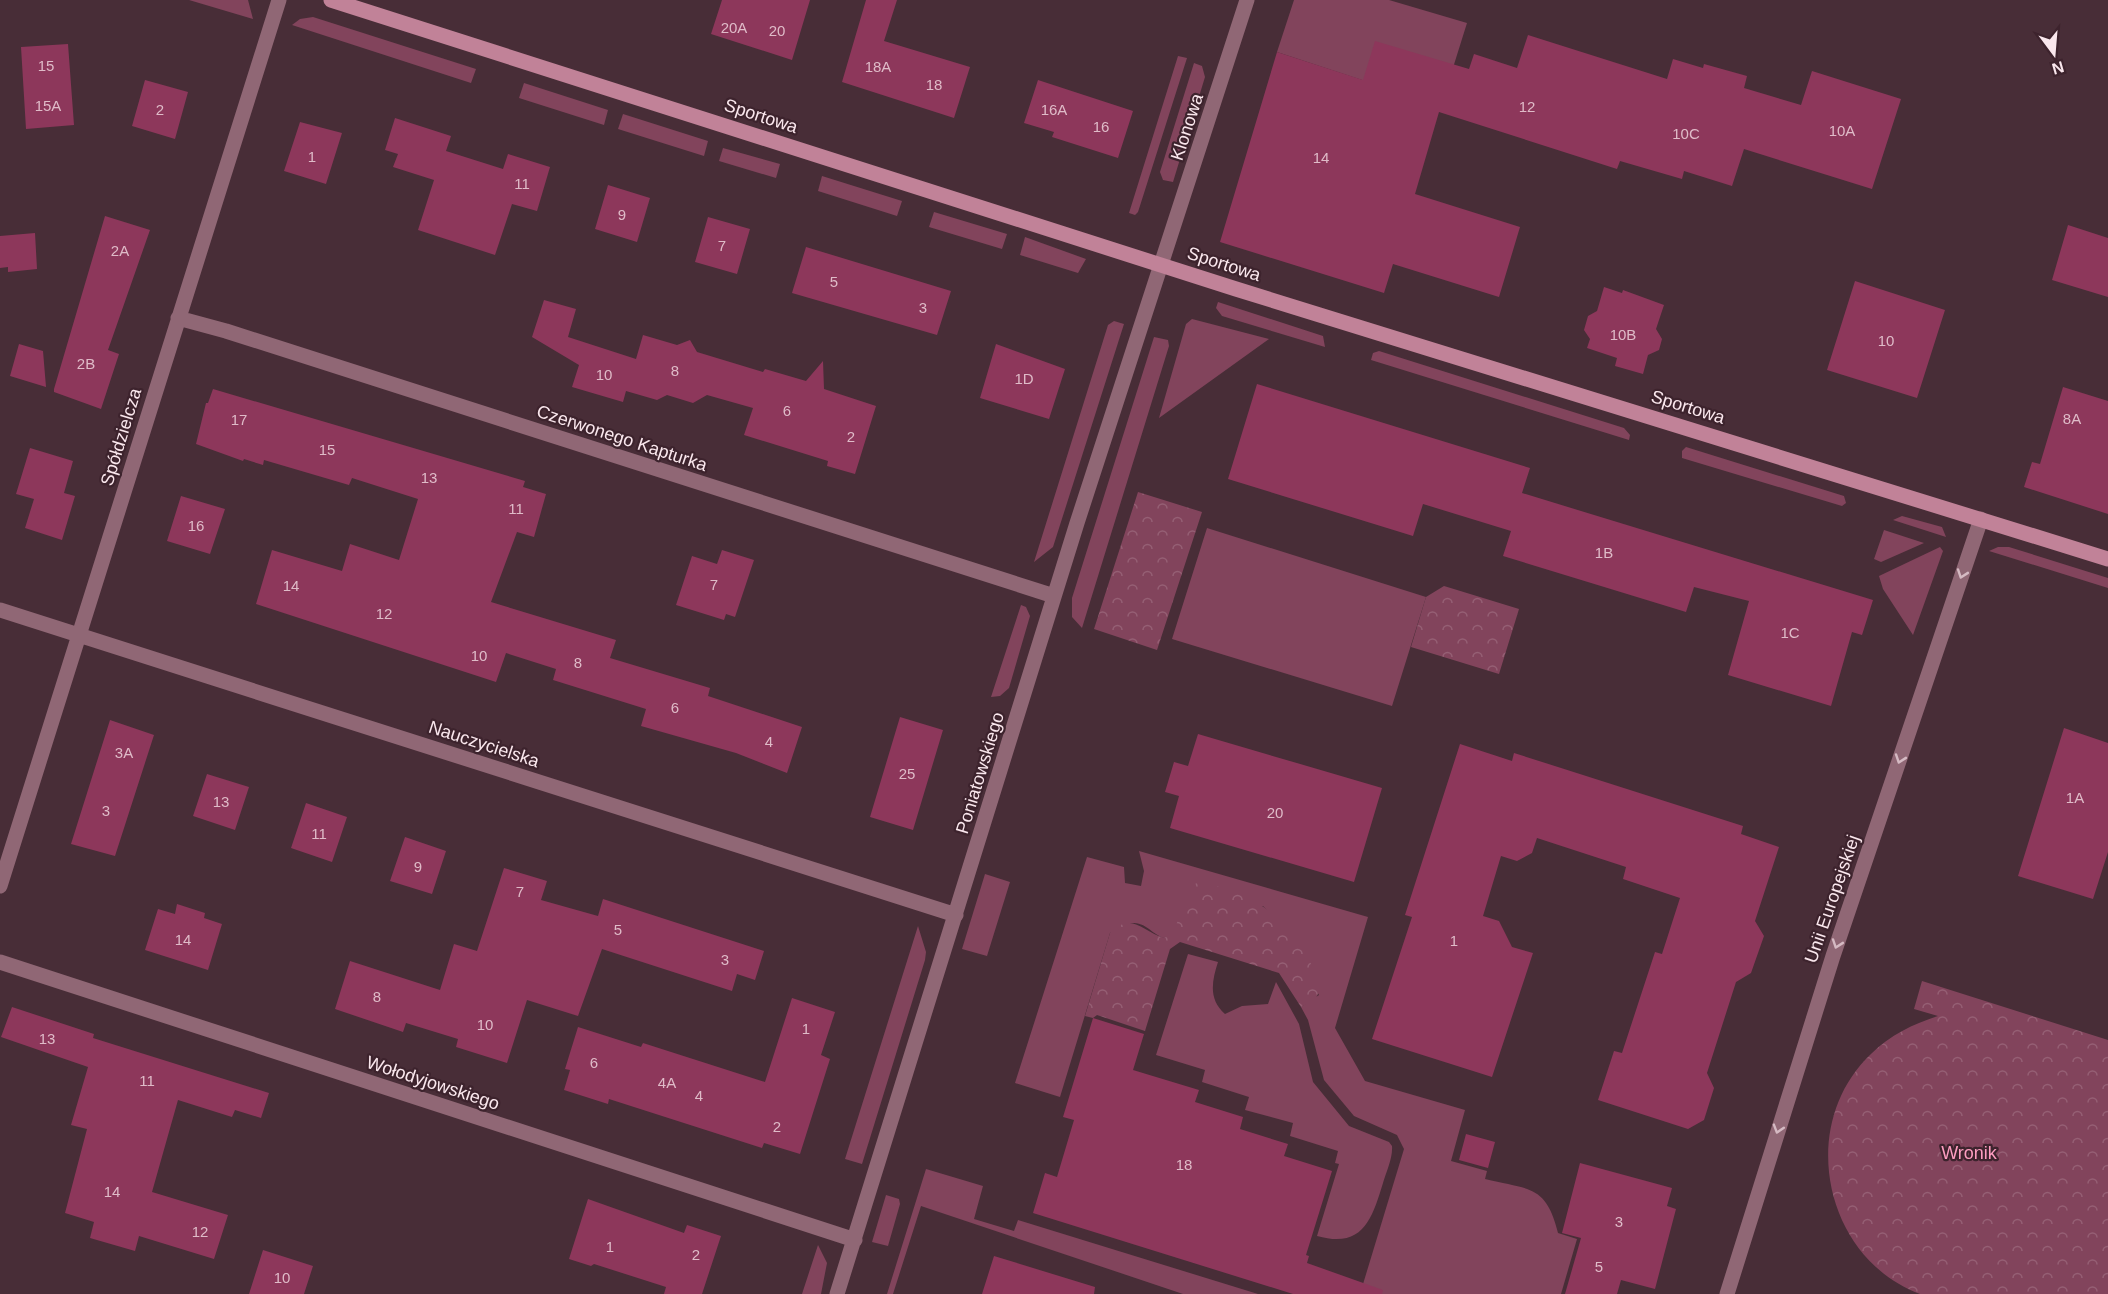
<svg xmlns="http://www.w3.org/2000/svg" width="2108" height="1294" font-family="Arial,sans-serif">
	<defs>
		<pattern id="forest-crowns" width="20" height="18" patternUnits="userSpaceOnUse" patternTransform="scale(1.5)"><rect width="20" height="18" fill="#82445c"/><path d="M2 6a3 3 0 1 1 6 0M12 15a3 3 0 1 1 6 0" fill="none" stroke="#955f74"/></pattern>
	</defs>
	<rect width="100%" height="100%" fill="#482d37"/>
	<!-- green -->
	<path fill="#82445c" d="M189,0h59l5,19z
		M1294,0h95l78,23 -26,83 -164,-54z
		M313,17l163,52 -5,14 -179,-58 8,-6z
		M1178,56l9,2 -49,154 -3,3 -6,-2z
		M1194,63l8,3 3,11 -32,105 -10,-2 -3,-8z
		M524,83l84,27 -4,15 -85,-27z
		M623,114l85,27 -4,15 -86,-27z
		M723,148l57,16 -4,14 -57,-17z
		M822,176l80,25 -5,15 -79,-25z
		M934,212l73,22 -5,15 -73,-22z
		M1025,237l61,22 -8,14 -58,-18z
		M1218,302l105,34 2,11 -103,-31 -6,-8z
		M1192,319l77,20 -110,79 27,-94z
		M1114,321l10,3 -71,223 -19,15 74,-237z
		M1154,337l14,3 1,6 -87,282 -10,-11v-19z
		M1379,351l245,77 6,7 -1,5 -258,-80 2,-7z
		M1686,447l158,49 2,7 -4,3 -160,-48v-7z
		M1902,516l40,11 4,10 -53,-17z
		M1207,528l219,69 -34,109 -220,-67z
		M1884,530l40,13 -43,19 -7,-3z
		M1940,547l3,4 -30,84 -30,-46 -4,-13z
		M1998,547h11l99,31v10l-119,-37z
		M1021,605l5,2 4,9 -21,72 -9,8 -9,1z
		M1139,851l229,66 -33,111 30,53 100,29 -14,51 36,10 -2,8c44,11 61,5 73,54l19,6 -16,55h-201l44,-145 -7,-14 -43,-19 -30,-36 -16,-60 -7,-13 18,-12 -38,-71 -18,-18 -94,32c-14,1 -21,-15 -35,-15 -7,1 -17,7 -24,10l-50,164 -45,-14 72,-226 37,10 1,16 16,3 3,-15z
		M985,874l25,8 -23,74 -25,-7z
		M918,926l8,26 -1,8 -63,204 -17,-5z
		M1188,954l30,8c-6,19 -10,37 7,52l17,-8 26,-2 8,-22 23,42 14,58 36,44 40,16 3,4c1,12 -6,26 -9,37 -11,36 -20,66 -66,53l22,-72 -4,-1 3,-12 -48,-15 3,-13 -48,-13 4,-13 -47,-15 3,-12 -49,-15z
		M926,1169l57,17 -9,33 40,12 4,-11 240,74h-75l-262,-88 -28,88h-6z
		M886,1195l13,4 1,5 -12,42 -16,-4z
		M818,1245l9,18 -6,31h-19z"/>
	<!-- forest -->
	<path fill="url(#forest-crowns)" d="M1138,492l64,20 -45,138 -63,-21z
		M1444,586l75,23 -20,65 -88,-27 15,-50z
		M1201,881c20,6 43,14 61,25 19,11 56,60 59,82l-6,12 -14,7 -22,-34 -99,-31 -10,7 -25,82 -48,-16 -4,3 -8,-2 25,-83c26,-28 43,14 63,2l16,-48z
		M1922,981l186,59v254h-188c-96,-36 -124,-169 -49,-240 19,-19 42,-30 67,-38l-24,-7z"/>
	<!-- building -->
	<path fill="#8d375b" d="M722,0h88l-18,60 -81,-26z
		M866,0h31l-13,41 86,26 -16,51 -112,-36z
		M1528,35l139,44 6,-20 30,9 1,-4 43,12 -3,12 57,17 11,-34 89,28 -29,90 -128,-40 -12,37 -48,-15 -2,8 -62,-18 -3,8 -178,-57 -24,82 105,33 -21,70 -106,-33 -9,29 -164,-51 57,-190 86,28 12,-39 94,28 5,-15 43,14z
		M68,44l6,81 -48,4 -5,-82z
		M145,80l43,12 -13,47 -43,-13z
		M1038,80l95,31 -15,47 -66,-21 2,-5 -30,-9z
		M395,118l56,18 -5,15 57,18 5,-15 42,13 -13,44 -25,-7 -17,51 -77,-25 16,-50 -41,-13 5,-13 -13,-4z
		M300,122l42,11 -16,51 -42,-13z
		M608,185l42,13 -13,44 -42,-13z
		M105,216l45,14 -42,120 11,4 -18,55 -47,-17v-3z
		M708,217l42,12 -13,45 -42,-12z
		M2068,225l40,13v59l-56,-17z
		M35,233l2,36 -29,3v-5l-8,1v-32z
		M806,247l145,44 -14,44 -145,-42z
		M1855,281l90,29 -28,88 -90,-28z
		M1604,287l18,6 1,-3 41,15 -8,24 6,10 -3,11 -11,5 -5,19 -28,-8 2,-8 -30,-10 3,-9 -6,-9 4,-14 9,-5z
		M544,300l32,9 -8,28 68,22 7,-24 34,10 13,-5 7,12 66,20 2,-3 41,12 17,-20 1,28 52,17 -21,68 -28,-8 1,-5 -84,-26 9,-27 -46,-13 -14,8 -26,-8 -10,5 -31,-9 -3,11 -51,-15 7,-22 -47,-28z
		M19,344l24,7 3,36 -36,-11z
		M996,344l69,25 -16,50 -69,-21z
		M1257,384l273,84 -8,25 351,107 -11,35 -10,-3 -21,74 -103,-31 21,-74 -55,-14 -8,25 -183,-56 8,-25 -88,-27 -10,32 -185,-57z
		M2063,387l45,14v113l-84,-27 8,-25 8,2z
		M213,389l312,92 -2,6 23,7 -12,43 -17,-5 -26,70 125,38 -6,18 100,30 -2,8 94,31 -15,46 -51,-20 -95,-27 5,-17 -93,-29 3,-11 -50,-16 -10,29 -240,-78 16,-54 70,21 8,-27 49,16 19,-61 -66,-21 -3,7 -85,-25 -1,5 -19,-6 -1,2 -47,-17 10,-41h2z
		M30,448l43,13 -9,32 11,3 -13,44 -37,-12 9,-29 -18,-5z
		M181,496l44,13 -15,45 -43,-13z
		M722,550l32,10 -19,57 -9,-3 -2,6 -48,-15 16,-49 25,8z
		M900,717l43,13 -30,100 -43,-13z
		M110,720l44,15 -39,121 -44,-12z
		M2064,728l44,15v109l-15,47 -75,-23z
		M1198,734l184,54 -28,94 -184,-54 9,-32 -14,-4 9,-30 14,4z
		M1460,744l52,17 2,-8 229,73 -2,8 38,13 -24,74 9,15 -13,37 -15,9 -29,91 7,15 -10,32 -16,9 -90,-29 16,-49 8,2 33,-101 7,2 18,-56 -57,-19 3,-12 -89,-29 -5,15 -15,8 -16,-5 -18,60 16,5 13,26 21,6 -41,124 -120,-38 40,-122 -7,-2z
		M207,774l42,13 -14,43 -42,-14z
		M306,803l41,14 -15,45 -41,-14z
		M405,837l41,14 -14,43 -42,-13z
		M504,868l43,13 -6,19 57,16 5,-17 161,52 -9,29 -18,-6 -5,17 -130,-42 -24,67 -51,-16 -20,63 -51,-16 2,-8 -52,-16 -3,9 -68,-23 15,-48 90,29 14,-46 23,7z
		M177,904l28,9 -1,5 18,6 -14,46 -63,-20 13,-41 17,5z
		M792,998l43,14 -14,43 9,4 -30,95 -36,-11 -2,5 -153,-49 -1,5 -44,-14 6,-20 -5,-1 13,-42 63,20 2,-4 122,39z
		M12,1007l82,27 -1,4 176,55 -8,25 -26,-8 -3,7 -54,-17 -26,92 76,23 -14,44 -75,-23 -4,15 -45,-13 4,-16 -29,-9 22,-84 -16,-4 17,-58 -87,-30z
		M1093,1018l51,16 -11,36 66,20 -4,12 48,15 -3,12 48,15 -4,12 48,15 -26,84 3,1 -2,7 76,27 -1,4h-89l-260,-81 12,-40 12,4 17,-57 -11,-3z
		M1466,1134l29,8 -7,26 -29,-8z
		M1580,1163l92,25 -5,18 9,3 -21,80 -34,-9 -4,14h-52l16,-56 -19,-5z
		M588,1199l96,34 3,-8 34,11 -19,58h-38l2,-7 -72,-23 -3,2 -22,-7z
		M263,1250l50,16 -9,28h-55z
		M994,1256l101,31 -1,7h-112z"/>
	<g fill="none" stroke-linecap="round" stroke-linejoin="round">
		<!-- street -->
		<path stroke="#906775" stroke-width="15" d="M178,318l48,13 828,265
			M0,610l956,305
			M0,886l279,-886
			M0,962l855,278
			M837,1294l240,-771 170,-523
			M1727,1294l106,-338 148,-437"/>
		<!-- secondary -->
		<path stroke="#c18298" stroke-width="15" d="M331,0l905,289 872,270"/>
	</g>
	<!-- one-way arrows -->
	<defs><path id="oneway-chevron" d="M-2-3.5L2.5 0L-2 3.5" fill="none" stroke-width="1.6" stroke-linecap="round" stroke-linejoin="round" transform="scale(1.5)"/></defs>
	<g stroke="#d5bac3">
		<use href="#oneway-chevron" transform="translate(1962 574) rotate(109)"/>
		<use href="#oneway-chevron" transform="translate(1900 759) rotate(109)"/>
		<use href="#oneway-chevron" transform="translate(1837 944) rotate(109)"/>
		<use href="#oneway-chevron" transform="translate(1778 1129) rotate(107)"/>
	</g>
	<g text-anchor="middle" dominant-baseline="central" stroke-width="4.5" stroke-linejoin="round" paint-order="stroke">
		<!-- number labels -->
		<g font-size="15" fill="#dfbbc8">
			<text x="734" y="27">20A</text>
			<text x="777" y="30">20</text>
			<text x="46" y="65">15</text>
			<text x="878" y="66">18A</text>
			<text x="934" y="84">18</text>
			<text x="48" y="105">15A</text>
			<text x="1527" y="106">12</text>
			<text x="160" y="109">2</text>
			<text x="1054" y="109">16A</text>
			<text x="1101" y="126">16</text>
			<text x="1842" y="130">10A</text>
			<text x="1686" y="133">10C</text>
			<text x="312" y="156">1</text>
			<text x="1321" y="157">14</text>
			<text x="522" y="183">11</text>
			<text x="622" y="214">9</text>
			<text x="722" y="245">7</text>
			<text x="120" y="250">2A</text>
			<text x="834" y="281">5</text>
			<text x="923" y="307">3</text>
			<text x="1623" y="334">10B</text>
			<text x="1886" y="340">10</text>
			<text x="86" y="363">2B</text>
			<text x="675" y="370">8</text>
			<text x="604" y="374">10</text>
			<text x="1024" y="378">1D</text>
			<text x="787" y="410">6</text>
			<text x="2072" y="418">8A</text>
			<text x="239" y="419">17</text>
			<text x="851" y="436">2</text>
			<text x="327" y="449">15</text>
			<text x="429" y="477">13</text>
			<text x="516" y="508">11</text>
			<text x="196" y="525">16</text>
			<text x="1604" y="552">1B</text>
			<text x="714" y="584">7</text>
			<text x="291" y="585">14</text>
			<text x="384" y="613">12</text>
			<text x="1790" y="632">1C</text>
			<text x="479" y="655">10</text>
			<text x="578" y="662">8</text>
			<text x="675" y="707">6</text>
			<text x="769" y="741">4</text>
			<text x="124" y="752">3A</text>
			<text x="907" y="773">25</text>
			<text x="2075" y="797">1A</text>
			<text x="221" y="801">13</text>
			<text x="106" y="810">3</text>
			<text x="1275" y="812">20</text>
			<text x="319" y="833">11</text>
			<text x="418" y="866">9</text>
			<text x="520" y="891">7</text>
			<text x="618" y="929">5</text>
			<text x="183" y="939">14</text>
			<text x="1454" y="940">1</text>
			<text x="725" y="959">3</text>
			<text x="377" y="996">8</text>
			<text x="485" y="1024">10</text>
			<text x="806" y="1028">1</text>
			<text x="47" y="1038">13</text>
			<text x="594" y="1062">6</text>
			<text x="147" y="1080">11</text>
			<text x="667" y="1082">4A</text>
			<text x="699" y="1095">4</text>
			<text x="777" y="1126">2</text>
			<text x="1184" y="1164">18</text>
			<text x="112" y="1191">14</text>
			<text x="1619" y="1221">3</text>
			<text x="200" y="1231">12</text>
			<text x="610" y="1246">1</text>
			<text x="696" y="1254">2</text>
			<text x="1599" y="1266">5</text>
			<text x="282" y="1277">10</text>
		</g>
		<!-- street labels -->
		<g font-size="18" fill="#fae7ed" stroke="#3d232d">
			<text transform="translate(761 116) rotate(18)">Sportowa</text>
			<text transform="translate(1187 127) rotate(-72)">Klonowa</text>
			<text transform="translate(1224 264) rotate(18)">Sportowa</text>
			<text transform="translate(1688 407) rotate(17)">Sportowa</text>
			<text transform="translate(121 437) rotate(-73)">Spółdzielcza</text>
			<text transform="translate(622 438) rotate(18)">Czerwonego Kapturka</text>
			<text transform="translate(484 744) rotate(18)">Nauczycielska</text>
			<text transform="translate(980 773) rotate(-73)">Poniatowskiego</text>
			<text transform="translate(1832 899) rotate(-71)">Unii Europejskiej</text>
			<text transform="translate(433 1083) rotate(18)">Wołodyjowskiego</text>
		</g>
		<!-- park labels -->
		<g font-size="18" fill="#fd9dc0" stroke="#3d232d">
			<text x="1969" y="1153">Wronik</text>
		</g>
	</g>
	<!-- north arrow -->
	<g transform="translate(2054 54) rotate(164)" stroke="#3d232d" stroke-width="4.5" paint-order="stroke">
	<path d="M0-4.5L10 22L0 15L-10 22Z" fill="#fae7ed"/>
	<text y="-9" font-size="16" font-weight="bold" text-anchor="middle" fill="#fae7ed">N</text>
	</g>
</svg>
